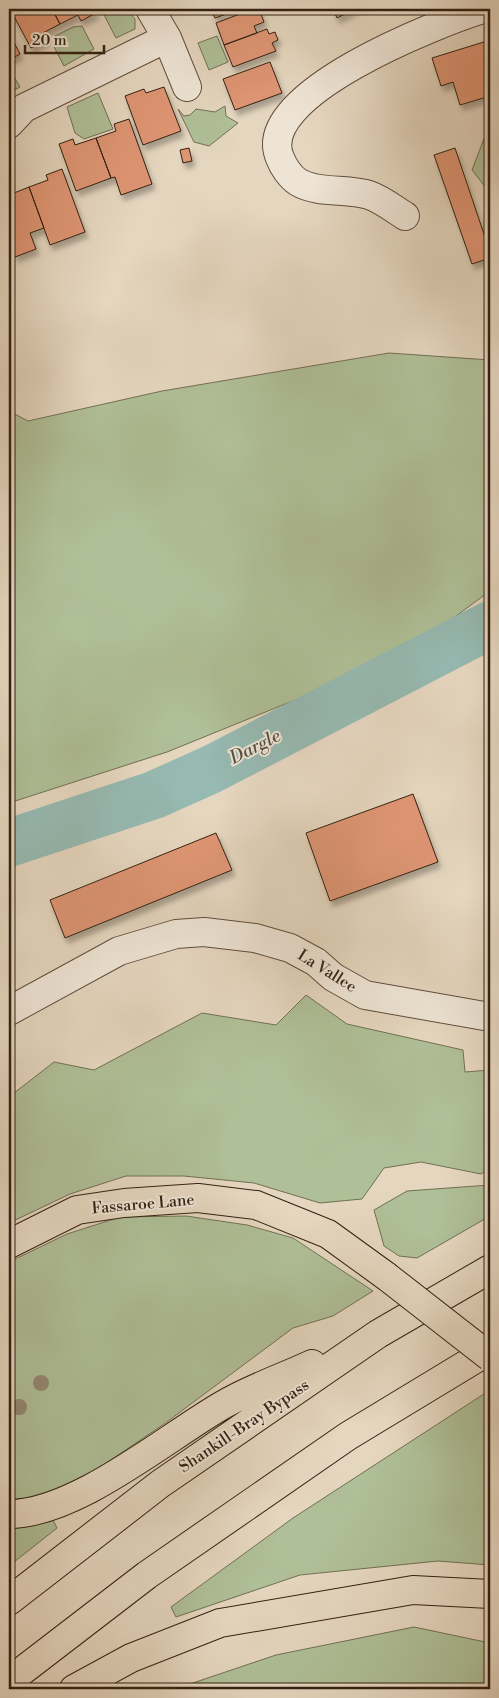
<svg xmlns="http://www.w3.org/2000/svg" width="499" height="1698" font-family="'Libre Bodoni',serif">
	<defs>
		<filter id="shadow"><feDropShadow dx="3" dy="5.5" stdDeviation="2.5" flood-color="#0004"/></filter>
	</defs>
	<rect width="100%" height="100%" fill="#e5d6bf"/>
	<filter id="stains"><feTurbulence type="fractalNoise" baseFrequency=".004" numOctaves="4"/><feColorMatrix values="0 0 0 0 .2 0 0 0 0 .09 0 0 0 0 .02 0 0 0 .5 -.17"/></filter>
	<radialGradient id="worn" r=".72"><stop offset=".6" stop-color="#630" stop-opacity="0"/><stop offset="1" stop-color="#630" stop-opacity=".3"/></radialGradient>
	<!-- green -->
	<path fill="#afbf97" stroke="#717054" d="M101,9h25l9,10v10l-19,9z
		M82,26l12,23 -30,17 -10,-19 1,-5 -2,-5 20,-10z
		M217,36l11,26 -19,8 -11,-27z
		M9,68l11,19 -11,6z
		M98,93l15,36 -29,10 -9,-6 -8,-26z
		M225,106l1,10 12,7 -29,23 -15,-4 -16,-33 6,7 6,-1 6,-6 19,3z
		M490,123v70l-18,-23z
		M389,353l101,7v231l-68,50 -127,59 -128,52 -158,51v-392l19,10 134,-30z
		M306,995l41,29 116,26 2,22 25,-2v98l-9,6 -60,-12 -37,6 -22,31 -42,4 -66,-20 -70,-7h-58l-56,18 -61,29v-126l45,-35 40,8 108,-57 74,12z
		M490,1185v31l-73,42 -18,-2 -15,-10 -10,-36 33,-19z
		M186,1216l61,9 46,13 80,53 -40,25 -40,12 -129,96 -102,69 -53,10v-241l58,-28 53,-17z
		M490,1390v175l-52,-4 -138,14 -124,42 -5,-10 122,-89z
		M53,1520l4,8 -48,38v-39z
		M414,1627l76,16v46h-315l101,-34z"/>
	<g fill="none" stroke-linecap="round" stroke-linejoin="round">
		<!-- river -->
		<path stroke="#96b9b1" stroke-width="48" d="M9,843l145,-48 58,-26 278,-144"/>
	</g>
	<!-- building -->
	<path fill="#de9573" stroke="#332112" filter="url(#shadow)" d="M10,9h42l8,15 -17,9 4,7 -16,8z
		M52,9h42l2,4 -15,8 -3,-6 -18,9z
		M211,9h30l-26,9z
		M253,9h6l5,13 -10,4 3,7 -33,12 -8,-22z
		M333,9h22l-18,9z
		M267,29l2,5 6,-2 3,8 -6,3 4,8 -43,16 -9,-22z
		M9,33l11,21 -11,6z
		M487,41l3,13v42l-30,9 -7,-23 -12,4 -9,-28z
		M270,62l12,31 -47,17 -12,-31z
		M164,87l17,44 -38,14 -18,-49 19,-7 2,4z
		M129,119l23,65 -31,11 -6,-18 -4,1 -15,-40 20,-7 -2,-7z
		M96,138l15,40 -35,13 -17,-47 14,-5 2,6z
		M189,148l3,13 -9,2 -3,-13z
		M455,148l35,104v6l-18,6 -38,-109z
		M62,169l23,63 -35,13 -21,-58 19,-7 -2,-5z
		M29,187l15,41 -14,5 6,16 -21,8 -6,-17v-45z
		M413,794l25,68 -108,39 -24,-68z
		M216,833l16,37 -167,68 -15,-38z"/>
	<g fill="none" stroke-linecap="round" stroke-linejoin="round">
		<!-- minor casing -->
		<g stroke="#604e3d" stroke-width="30">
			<path id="minor" d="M150,9l17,29 20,49
				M9,124l15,-16 143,-70
				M405,216c-11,-7 -24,-17 -36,-21 -22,-7 -51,-1 -71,-13 -8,-5 -15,-16 -18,-24 -28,-63 158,-135 203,-149
				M9,1011l110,-60 57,-17 28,-2 51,6 35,10 26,14 17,15 32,18 125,22"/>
		</g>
		<!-- major casing -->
		<g stroke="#332112" stroke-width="30">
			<path id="major" d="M9,1244l68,-34 47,-7 74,-5 58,7 72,29 58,42"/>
		</g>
		<!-- highway casing -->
		<g stroke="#332112" stroke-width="30">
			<path id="highway" d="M9,1514c66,0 154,-74 212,-108 28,-17 61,-28 91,-42
				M9,1601l151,-117 218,-150 112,-65
				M9,1681l138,-106 201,-139 142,-86
				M74,1689l57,-31 89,-35 193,-33 77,4"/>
		</g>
		<!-- minor -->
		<use href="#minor" stroke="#eee4d5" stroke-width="28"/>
		<!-- major -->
		<use href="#major" stroke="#e5d6bf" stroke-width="28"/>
		<!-- highway -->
		<use href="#highway" stroke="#e5d6bf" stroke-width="28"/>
		<!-- major-bridge casing -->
		<g stroke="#332112" stroke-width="30" stroke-linecap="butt">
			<path id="major-bridge" d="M386,1276l104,81"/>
		</g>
		<!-- major-bridge -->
		<use href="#major-bridge" stroke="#e5d6bf" stroke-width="28"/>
	</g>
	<!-- trees -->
	<g fill="#948872">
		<circle cx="41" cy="1383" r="8"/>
		<circle cx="19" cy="1407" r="8"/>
	</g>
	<g text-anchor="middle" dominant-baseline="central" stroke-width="4" stroke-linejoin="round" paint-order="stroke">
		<!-- street labels -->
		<g font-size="16" fill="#332112" stroke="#eee4d5">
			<text transform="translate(327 971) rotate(32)">La Vallee</text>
			<text transform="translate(143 1204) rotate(-5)">Fassaroe Lane</text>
			<text transform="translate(244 1426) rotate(-34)">Shankill-Bray Bypass</text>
		</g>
		<!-- water labels -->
		<g font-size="18" font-style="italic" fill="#514f42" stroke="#eee4d5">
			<text transform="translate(255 747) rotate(-27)">Dargle</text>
		</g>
	</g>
	<!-- margin -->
	<rect width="499" height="1698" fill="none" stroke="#e5d6bf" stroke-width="30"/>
	<rect x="10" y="10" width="479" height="1678" fill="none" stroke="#332112" stroke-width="2.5"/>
	<rect x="15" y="15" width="469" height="1668" fill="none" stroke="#332112"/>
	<!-- scale -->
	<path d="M25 45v8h79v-8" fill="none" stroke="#332112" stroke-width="2.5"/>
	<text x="32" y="45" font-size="15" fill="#332112" stroke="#eee4d5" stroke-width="4" paint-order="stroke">20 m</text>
	<rect width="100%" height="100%" filter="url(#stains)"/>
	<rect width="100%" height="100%" fill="url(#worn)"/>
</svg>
